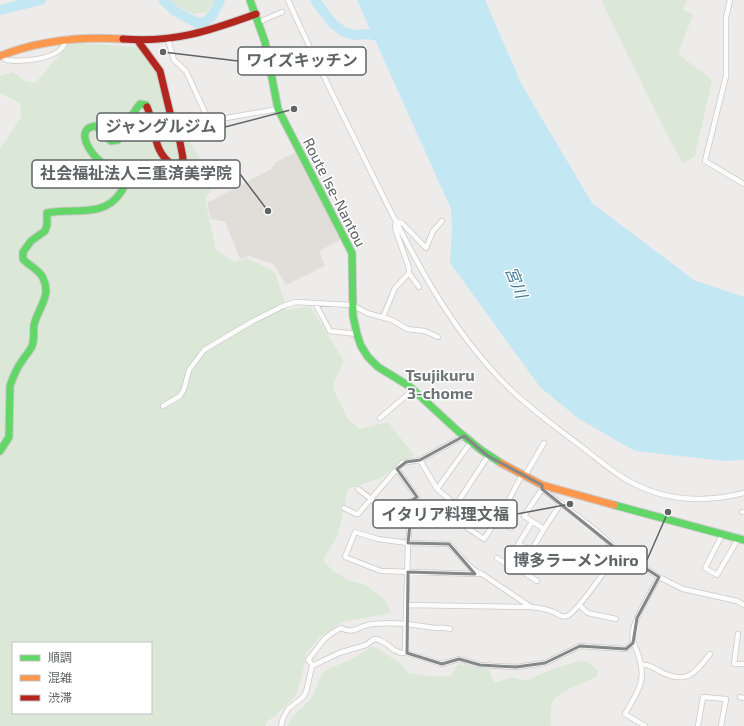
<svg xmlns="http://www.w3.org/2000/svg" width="744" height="726" font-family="'Exo 2','Noto Sans JP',sans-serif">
	<rect width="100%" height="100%" fill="#eeecea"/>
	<!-- education -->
	<path fill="#e1deda" d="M296,152l35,67 9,21 -21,11 6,15 -39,19 -13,-21 -24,-8 -9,3 -15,-37 -14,-3 -4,-16 64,-34 5,-7z"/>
	<!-- green -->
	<path fill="#dbe8d7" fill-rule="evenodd" d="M167,0h47l-7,12 -14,2z
		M601,0h86l-4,9 10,6 -15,39 34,26 -17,76 -12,7 -15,-26z
		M71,42l79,6 27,66 9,15 4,13 19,31 5,13 -9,13 11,51 18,12 13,-4 28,14 12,38 23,-4 34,55 -10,21 -1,8 5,8 10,21 12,10 28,-7 26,33 -33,23 -33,11 -10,46 -15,25 10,11 16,9 17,5 19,15 6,13 -49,9 -22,15 -14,16 -1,10 -9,32 -20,20 -10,7v4h-266v-577l21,-32 -1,-14 -20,-10v-17l13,-4 12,9 10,2zM13,643h138v70h-138z
		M373,646l27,17 9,10 20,3h21l8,-12 31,6 5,13 18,-6 15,4c9,-6 46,-20 55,-20 8,1 11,5 16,10l-1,5c-12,8 -36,13 -44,25 -3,6 -2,18 -2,25h-263c2,-10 13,-17 20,-24 9,-9 8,-22 16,-30 6,-6 15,-7 22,-10 10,-5 18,-11 27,-16z"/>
	<!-- water -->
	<path fill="#c3e7f3" d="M357,0h128l37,85 70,118 102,77 50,17v163l-19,1 -90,-10 -56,-32 -39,-32 -90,-124 2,-33 -1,-21z"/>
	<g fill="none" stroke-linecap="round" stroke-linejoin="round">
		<!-- river -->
		<path stroke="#c3e7f3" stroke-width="10" d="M163,0l12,11 22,12 8,-1 7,-6 8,-16
			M315,0l17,23 12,9 11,3 14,-1 16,4
			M0,10l41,-10"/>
		<!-- street casing -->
		<g stroke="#cbcac9" stroke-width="6">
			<path id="street" d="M288,0c25,56 53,111 80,166 38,76 75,155 136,217 23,24 51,43 78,64 13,10 26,21 40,30 38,24 79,27 122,16
				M259,22l23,-10
				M168,40l6,20 12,11 23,50 69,-12
				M2,55l4,5c14,2 44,0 55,-11 3,-3 5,-8 6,-11
				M705,161l21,-85v-58l4,-18
				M705,161l39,23
				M409,273l10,14
				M315,303l15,28 27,3
				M383,317l12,-29 14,-15v-5l-14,-40 1,-7 6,2 24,25 7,-17 9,-10
				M163,406l17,-10 4,-7 5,-19 15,-20 49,-29 30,-15 13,-4 56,3 15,8 25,7 15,9 18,2 13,6
				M380,418l33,-28
				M420,460l17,29 19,16 32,-49
				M524,477l20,-34
				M358,489l13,10 16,17 30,-19 -20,-28
				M437,489l34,-47
				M542,489l51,39 26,23 40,26 24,12 54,12 7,4
				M344,508l12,6h2l44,-51 18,-3 44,-24
				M400,508l10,16 -2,19 -3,107 2,3
				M742,512h2
				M499,516l12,12
				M492,527l-16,-14 -4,2 -6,12 18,12 22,-34 16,-30
				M544,529l17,-26
				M722,535l-17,33 12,7 21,-36
				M519,544l12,7
				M497,558l22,14 25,-43 -20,-13 18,-27v-2
				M506,564l26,-42
				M520,570l17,11
				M478,574l-97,-3 -36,-14 10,-25 23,7 30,4 41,1c8,8 22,28 33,30l49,33
				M407,605l124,2c9,1 17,2 25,6 3,2 6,5 11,3 10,-3 44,-54 52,-65
				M579,605l9,8 28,6
				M738,634l-4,30h10
				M313,665l-5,-5c13,-15 14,-23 33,-32 14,7 18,-3 32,-4 11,-1 23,-1 34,0 9,1 18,3 28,4 5,0 9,-1 15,1
				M641,665c8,-1 13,3 20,7 26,13 34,1 49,-18
				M740,697l4,1
				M281,726l2,-8 5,-9 15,-12 3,-5 6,-26 27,-13 27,-8 8,-6 6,1 8,5 6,5 7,3h6l35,11 17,-5 21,6 36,2 29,-4 35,-17 46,3 7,-6
				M645,726l-20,-12c12,-22 22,-32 14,-57 -3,-10 -8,-16 -6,-27 3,-15 18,-38 26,-53
				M698,726l5,-29 23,2 -5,27"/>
		</g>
		<!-- fast casing -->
		<g stroke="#cacaca" stroke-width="9">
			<path id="fast" d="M250,0l15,42 13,67 74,144 1,63 4,18 4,12 7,11 10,10 31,19 50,46 22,18 20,13
				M0,451l9,-14 1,-51c3,-9 6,-17 12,-25 3,-5 8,-10 10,-15 3,-7 1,-14 2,-21 4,-17 18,-29 9,-47 -4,-9 -13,-11 -20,-19v-7l8,-11 14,-10 2,-6v-12c25,-6 57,6 74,-21 4,-6 6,-12 4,-20 -7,-5 -16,-5 -24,-10 -10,-7 -28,-34 -5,-36l15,15 7,-1c9,-11 12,-25 22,-36l6,1 1,2
				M614,505l130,35"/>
		</g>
		<!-- slow casing -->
		<g stroke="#cacaca" stroke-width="9">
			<path id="slow" d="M0,56c40,-16 80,-20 123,-17
				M501,463l41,22 72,20"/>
		</g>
		<!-- jam casing -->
		<g stroke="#cacaca" stroke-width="9">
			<path id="jam" d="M123,39c51,4 86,-8 133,-25
				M138,41l22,30 12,50 6,11 5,26 -2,5 -7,3c-23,-15 -17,-37 -27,-59"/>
		</g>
		<!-- street -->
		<use href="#street" stroke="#fcfcfc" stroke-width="4.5"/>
		<!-- fast -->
		<use href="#fast" stroke="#63d668" stroke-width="7"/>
		<!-- slow -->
		<use href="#slow" stroke="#ff974d" stroke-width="7"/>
		<!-- jam -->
		<use href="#jam" stroke="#b3261e" stroke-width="7"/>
	</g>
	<!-- marked area -->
	<path fill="none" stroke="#848888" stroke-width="3" stroke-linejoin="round" d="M464,436l24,20 54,29v4l77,62 40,26 -22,41 -4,25 -7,6 -46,-3 -35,17 -29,4 -36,-2 -21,-6 -17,5 -35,-11 1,-81 67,2 -26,-30 -41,-1 2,-19 -10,-16 17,-11 -20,-28 9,-7 14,-2z"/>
	<g text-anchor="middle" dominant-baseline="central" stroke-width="3" stroke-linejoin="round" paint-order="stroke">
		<!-- street labels -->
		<g font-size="15" fill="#5f6466" stroke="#fff">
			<text transform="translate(335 192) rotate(63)">Route Ise-Nantou</text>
		</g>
		<!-- water labels -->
		<g font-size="16" font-style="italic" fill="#477c98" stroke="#fff">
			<text transform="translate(517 282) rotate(68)">宮川</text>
		</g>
		<!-- neighbourhood labels -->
		<g font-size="16" font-weight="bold" fill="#707678" stroke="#fff">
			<text x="440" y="374">Tsujikuru<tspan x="440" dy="18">3-chome</tspan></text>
		</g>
	</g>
	<!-- callouts -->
	<path fill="none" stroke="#5f6466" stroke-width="1.5" d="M163 52L238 61M294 109L225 127M268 211L240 174M570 504L517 514M668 512L647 560"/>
	<g fill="#5f6466" stroke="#fff" stroke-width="1.5">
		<circle cx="163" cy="52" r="4"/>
		<circle cx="294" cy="109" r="4"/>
		<circle cx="268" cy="211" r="4"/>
		<circle cx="570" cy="504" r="4"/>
		<circle cx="668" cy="512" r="4"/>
	</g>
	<g fill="#fff" stroke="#5f6466" stroke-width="1.5">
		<rect x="238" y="47" width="128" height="28" rx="4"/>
		<rect x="97" y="113" width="128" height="28" rx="4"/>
		<rect x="32" y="160" width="208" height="28" rx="4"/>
		<rect x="373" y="500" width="144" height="28" rx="4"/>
		<rect x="505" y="546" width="142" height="28" rx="4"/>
	</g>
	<g font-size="16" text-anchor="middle" font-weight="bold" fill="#5f6466">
		<text x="302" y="66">ワイズキッチン</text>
		<text x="161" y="132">ジャングルジム</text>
		<text x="136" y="179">社会福祉法人三重済美学院</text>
		<text x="445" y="520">イタリア料理文福</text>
		<text x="576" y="566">博多ラーメンhiro</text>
	</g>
	<!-- legend -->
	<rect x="12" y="642" width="140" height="72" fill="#ffffff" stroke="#bfc1c2"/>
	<rect x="20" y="655" width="20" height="6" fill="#63d668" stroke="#bfc1c2"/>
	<text x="48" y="662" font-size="12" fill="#5f6466">順調</text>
	<rect x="20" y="675" width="20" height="6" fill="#ff974d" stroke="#bfc1c2"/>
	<text x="48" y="682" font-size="12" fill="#5f6466">混雑</text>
	<rect x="20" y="695" width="20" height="6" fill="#b3261e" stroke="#bfc1c2"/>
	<text x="48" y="702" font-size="12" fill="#5f6466">渋滞</text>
</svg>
